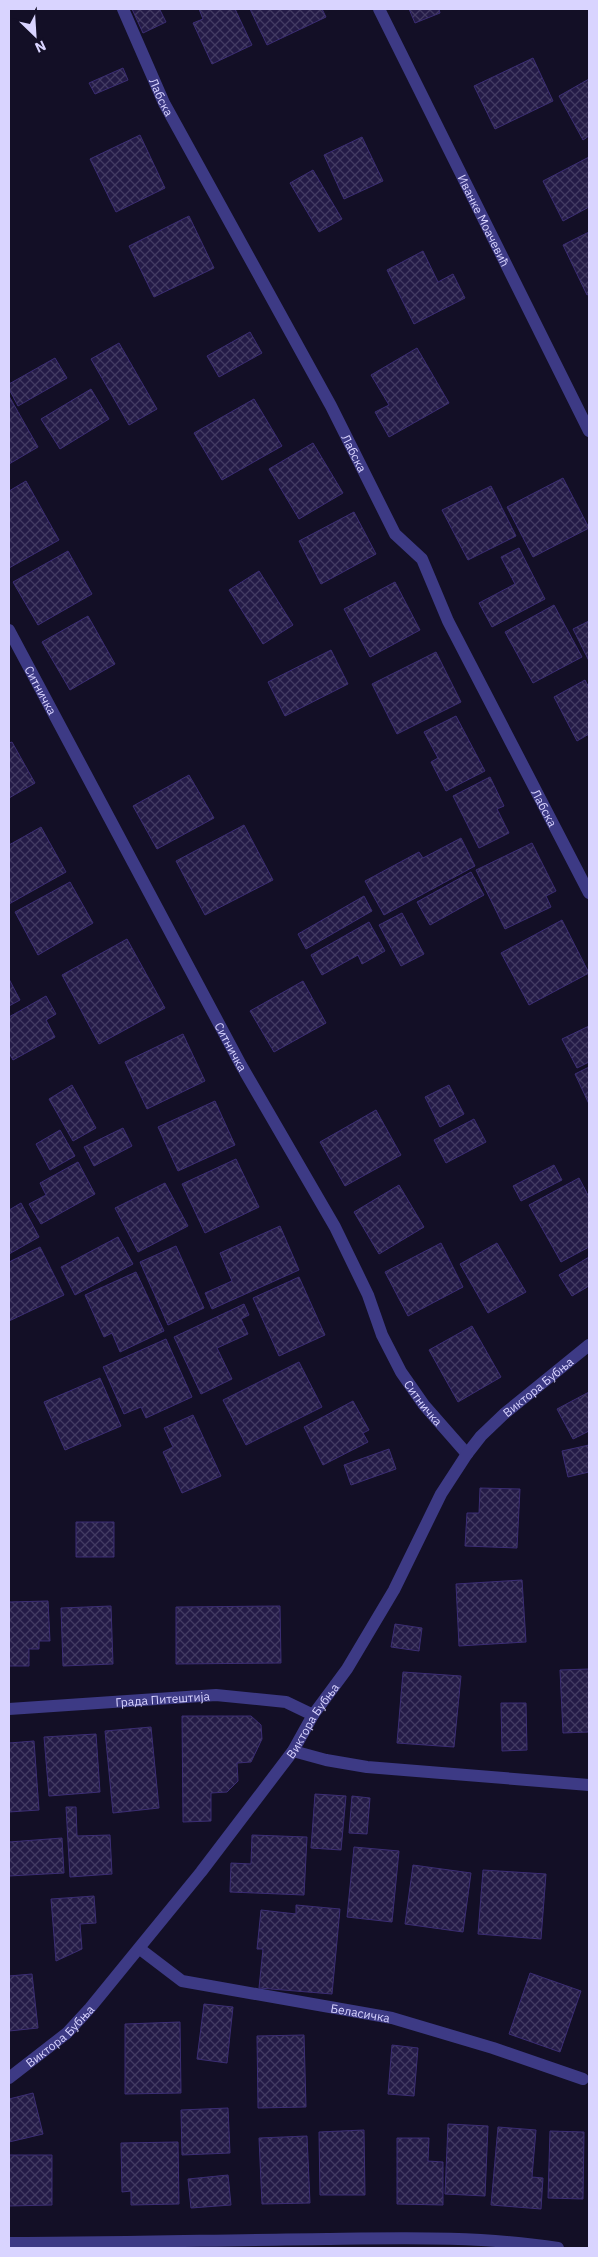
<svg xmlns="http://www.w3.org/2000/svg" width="598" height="2257" font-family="'IBM Plex Sans',sans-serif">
	<defs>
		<pattern id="building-cross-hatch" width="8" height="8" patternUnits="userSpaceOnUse" patternTransform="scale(1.25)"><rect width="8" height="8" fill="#241b47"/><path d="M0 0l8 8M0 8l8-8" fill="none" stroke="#433b63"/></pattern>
	</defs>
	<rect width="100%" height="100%" fill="#130f26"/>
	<!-- building -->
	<path fill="url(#building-cross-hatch)" stroke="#3b2d73" d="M132,9h30l-2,1 6,12 -23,11z
		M199,9h36l17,36 -40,19 -19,-41 10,-4z
		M250,9h72l4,8 -59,28z
		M409,9h30l1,4 -25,10z
		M533,58l20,43 -58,28 -21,-43z
		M123,68l5,12 -33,14 -6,-11z
		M589,79v57l-6,4 -24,-44z
		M140,135l25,53 -49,24 -26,-53z
		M362,137l21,44 -39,18 -20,-44z
		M589,157v50l-26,14 -20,-40z
		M313,170l29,49 -23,13 -29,-49z
		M189,216l25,52 -60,29 -25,-51z
		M589,232v62l-2,1 -24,-50z
		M423,251l15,31 15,-8 12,24 -51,26 -27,-54z
		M250,332l12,21 -43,24 -12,-21z
		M119,343l38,66 -28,16 -38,-66z
		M417,348l32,55 -60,34 -14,-25 14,-7 -18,-30z
		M55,358l12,20 -49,28 -9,-17v-5z
		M91,389l18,30 -49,30 -19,-30z
		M9,396l29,51 -29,17z
		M254,399l28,47 -60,34 -28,-47z
		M313,443l30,50 -44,26 -30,-50z
		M563,478l26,50 -56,29 -26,-50z
		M26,481l33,59 -50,28v-77z
		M491,486l25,50 -48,24 -26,-50z
		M354,512l22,42 -55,30 -22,-43z
		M519,548l26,51 -53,28 -13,-24 36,-19 -14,-27z
		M68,551l24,43 -54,31 -25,-43z
		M259,571l34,54 -30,19 -34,-54z
		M395,582l25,48 -50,27 -26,-48z
		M554,605l28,52 -49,26 -28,-51z
		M88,616l27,48 -45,26 -28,-48z
		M589,621v40l-16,-32z
		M331,650l17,34 -63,32 -17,-34z
		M436,652l25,50 -64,32 -25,-50z
		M585,680l4,8v46l-12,7 -23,-44z
		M456,716l29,55 -39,20 -15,-29 7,-4 -14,-26z
		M12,742l23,41 -26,15v-55z
		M189,775l25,43 -57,31 -24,-43z
		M490,777l14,29 -7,3 12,24 -30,15 -26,-52z
		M244,825l29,55 -68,35 -29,-54z
		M41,827l25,45 -57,32v-59z
		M461,838l14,28 -91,49 -19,-34 54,-29 4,6z
		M532,843l24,48 -10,5 5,11 -46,22 -29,-59z
		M471,872l13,23 -54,30 -13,-23z
		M70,882l23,41 -55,32 -23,-43z
		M364,896l8,15 -66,38 -8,-15z
		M402,913l22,41 -23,12 -22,-41z
		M562,920l27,53 -60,32 -28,-52z
		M369,922l16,29 -23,13 -4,-9 -36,20 -11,-20z
		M127,939l38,69 -66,36 -37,-69z
		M9,979l11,21 -11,6z
		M303,981l23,42 -52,29 -24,-41z
		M46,996l10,18 -10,6 9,17 -42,23 -4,-7v-36z
		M589,1026v36l-12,6 -15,-29z
		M183,1034l22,47 -58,28 -22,-47z
		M589,1067v37l-14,-30z
		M72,1085l24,43 -23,13 -24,-42z
		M449,1085l15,29 -24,13 -15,-30z
		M215,1101l20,44 -57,26 -20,-44z
		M376,1110l25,45 -56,31 -25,-44z
		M474,1119l12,23 -40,21 -12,-23z
		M123,1128l9,18 -38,20 -10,-19z
		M60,1130l15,26 -25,14 -14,-26z
		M236,1159l23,48 -54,26 -23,-49z
		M78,1162l17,32 -54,30 -12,-20 17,-9 -6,-12z
		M554,1165l8,15 -41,21 -8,-15z
		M579,1178l10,19v50l-28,15 -32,-57z
		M165,1183l23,43 -50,26 -23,-44z
		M399,1185l25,42 -45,27 -25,-42z
		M21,1203l18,34 -30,17v-44z
		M280,1226l19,44 -87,39 -7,-16 27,-12 -12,-28z
		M118,1237l15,27 -58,31 -14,-28z
		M441,1243l22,44 -55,29 -23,-44z
		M497,1243l29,49 -38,21 -28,-49z
		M176,1246l28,62 -36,17 -28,-63z
		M40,1247l24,48 -55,26v-59z
		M589,1257v29l-17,10 -13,-21z
		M136,1272l28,59 -44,21 -8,-19 -8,4 -19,-42z
		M299,1277l26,58 -46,21 -26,-58z
		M244,1304l5,11 -8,4 7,15 -31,14 15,31 -31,15 -27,-57z
		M472,1326l29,51 -43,25 -29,-52z
		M166,1339l26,58 -46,21 -5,-11 -17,7 -21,-47z
		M299,1362l23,45 -76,38 -23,-45z
		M100,1378l21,48 -56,24 -21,-48z
		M589,1392v39l-16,8 -16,-30z
		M353,1401l16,29 -6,3 5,9 -45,23 -19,-38z
		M193,1415l28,61 -39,17 -19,-41 10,-5 -9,-19z
		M589,1445v27l-21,5 -6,-26z
		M389,1449l7,20 -45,16 -7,-20z
		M480,1488l40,1 -3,59 -52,-2 2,-33h12z
		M76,1522h38v35h-38z
		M522,1580l4,62 -67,4 -3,-62z
		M48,1601l2,40h-11v8h-10v17h-20v-64z
		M111,1606l2,58 -50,2 -2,-58z
		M280,1606l1,57 -105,1v-57z
		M395,1624l27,4 -3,23 -28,-4z
		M589,1669v63l-26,1 -3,-63z
		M403,1672l58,4 -7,71 -57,-4z
		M501,1703h25l1,47 -25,1z
		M182,1716h69l10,9 1,14 -11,23 -14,1 1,18 -11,11 -16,1v28l-28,1z
		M151,1727l8,81 -46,5 -8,-82z
		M96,1734l4,58 -51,4 -5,-59z
		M34,1741l5,69 -30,2v-69z
		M315,1794l31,2 -5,54 -30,-2z
		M352,1796l18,2 -3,36 -18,-1z
		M66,1807h10l1,29 33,-1 2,39 -42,3z
		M252,1835l55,2 -3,58 -74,-3 1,-29 20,1z
		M62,1838l2,35 -55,3v-34z
		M354,1847l45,4 -7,71 -45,-5z
		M413,1865l58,8 -8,59 -58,-8z
		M483,1870l63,4 -5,65 -63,-5z
		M94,1896l2,27 -16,1 2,25 -26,12 -5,-62z
		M296,1905l44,4 -8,85 -73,-6 4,-39h-6l4,-39 35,4z
		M530,1973l51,18 -21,61 -51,-18z
		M32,1974l6,54 -29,3v-55z
		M204,2004l29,3 -6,56 -30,-4z
		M180,2022l1,71 -56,1v-70z
		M304,2035l2,72 -48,1 -1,-72z
		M392,2045l26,3 -4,48 -26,-2z
		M33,2093l10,41 -34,8v-43z
		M228,2108l2,45 -48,2 -1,-45z
		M448,2124l40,2 -3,70 -40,-2z
		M498,2127l38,3 -4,47 11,1 -2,31 -50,-4z
		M364,2130l1,65h-45l-1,-63z
		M550,2131l34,1 -1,67 -35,-1z
		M307,2136l3,67 -48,1 -3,-66z
		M397,2138h32l-1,23 15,1v43l-46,-1z
		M178,2142l1,62 -48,1v-14l-9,1 -1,-49z
		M9,2155h43v50l-43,1z
		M228,2175l3,30 -40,3 -3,-29z"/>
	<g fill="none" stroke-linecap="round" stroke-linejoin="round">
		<!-- street -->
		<g stroke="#3d3a85" stroke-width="12">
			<path id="s1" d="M123,9l41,94 167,303 64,128 27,25 26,62 141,272"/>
			<path id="s2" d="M379,9l210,422"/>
			<path id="s3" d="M9,630l232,435 94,162 33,68 14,40 19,37 23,33 43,49"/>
			<path id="s4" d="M9,1709l207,-14 70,7 27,13"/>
			<path d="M293,1751l33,9 41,7 222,18"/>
			<path id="s5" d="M140,1949l42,32 210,37 101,30 90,31"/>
			<path id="s6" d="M9,2078l58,-45 23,-25 111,-136 92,-121 20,-36 34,-46 47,-79 47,-96 26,-40 14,-18 23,-22 85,-69"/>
			<path d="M9,2243c106,0 212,-3 318,-4 77,-1 155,-3 231,9"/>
		</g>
	</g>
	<g text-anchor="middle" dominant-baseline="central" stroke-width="4.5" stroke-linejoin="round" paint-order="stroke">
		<!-- street labels -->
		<g font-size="12" fill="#d9d4ff" stroke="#130f26">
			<text stroke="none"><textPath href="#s1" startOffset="96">Лабска</textPath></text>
			<text stroke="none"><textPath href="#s2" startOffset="236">Иванке Моачевић</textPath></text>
			<text stroke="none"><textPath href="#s1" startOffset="501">Лабска</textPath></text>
			<text stroke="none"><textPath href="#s3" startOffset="68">Ситничка</textPath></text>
			<text stroke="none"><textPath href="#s1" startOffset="906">Лабска</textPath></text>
			<text stroke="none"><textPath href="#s3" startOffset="472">Ситничка</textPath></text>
			<text stroke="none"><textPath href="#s6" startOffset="878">Виктора Бубња</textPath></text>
			<text stroke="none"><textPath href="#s3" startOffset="878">Ситничка</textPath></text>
			<text stroke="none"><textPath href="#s4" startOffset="154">Града Питештија</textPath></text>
			<text stroke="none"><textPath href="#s6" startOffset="471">Виктора Бубња</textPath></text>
			<text stroke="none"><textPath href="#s5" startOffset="234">Беласичка</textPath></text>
			<text stroke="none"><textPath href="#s6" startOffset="66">Виктора Бубња</textPath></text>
		</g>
	</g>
	<!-- border -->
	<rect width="598" height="2257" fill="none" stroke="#d9d4ff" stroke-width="20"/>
	<!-- north arrow -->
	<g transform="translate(35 35) rotate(155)" stroke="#130f26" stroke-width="4" paint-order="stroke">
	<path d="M0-4L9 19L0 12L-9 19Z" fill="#d9d4ff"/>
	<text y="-8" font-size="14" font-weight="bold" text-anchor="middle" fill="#d9d4ff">N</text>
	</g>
</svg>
